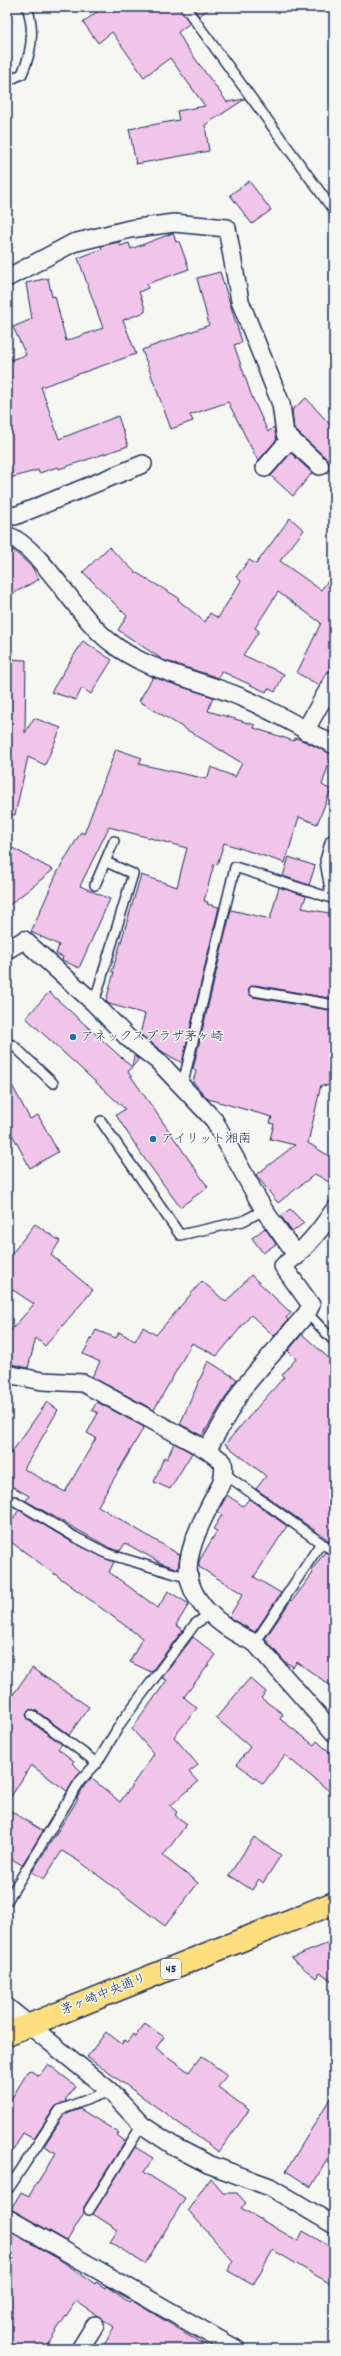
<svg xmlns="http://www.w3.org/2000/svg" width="341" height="2356" font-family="Dekko,'Klee One',sans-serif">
	<rect width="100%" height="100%" fill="#f6f6f2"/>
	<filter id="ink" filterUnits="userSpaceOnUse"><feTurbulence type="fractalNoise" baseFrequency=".025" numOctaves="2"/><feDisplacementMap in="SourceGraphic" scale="8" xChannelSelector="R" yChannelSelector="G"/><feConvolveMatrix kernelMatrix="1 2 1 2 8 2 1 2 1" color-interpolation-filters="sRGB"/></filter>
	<g filter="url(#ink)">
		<!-- building -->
		<path fill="#f1c4e9" stroke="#1b2f5e" d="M104,7h75l11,16 -12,9 8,14 41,56 18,-3 -40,26 4,26 -73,13 -7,-35 50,-9 -2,-9 28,-5 -35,-48 -26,19 -32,-45 -14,11 -15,-21z
			M192,7h20l-13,9z
			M249,181l22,29 -19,14 -22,-29z
			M173,233l3,9 3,-1 10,28 -42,15 1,4 -9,4 6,16v4l-22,8 13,34 -95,33 18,52 59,-23 10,30 -69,23 -1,-2 -19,6 -1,-3 -31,9v-118l19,-6 -13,-28 19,-8 -6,-36 22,-5 4,19 3,-1 11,45 37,-13 -25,-70 24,-9 -1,-3 18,-4 1,4 9,-3 2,6z
			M220,272l22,70 -8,3 18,52 16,35 6,-5 3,12 -19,22 -30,-59 -38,13 3,6 -22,8 -29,-79 67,-25 -12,-47z
			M306,398l28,31v24l-7,6 -33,-30 -2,-19z
			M291,453l21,20 -19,23 -22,-20z
			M290,518l14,12 -24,31 41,29 13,-17v96l-8,5 -7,11 -22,-12 24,-50 -43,-31 -23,36 4,3 -16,24 41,19 -9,18 -7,-4 -2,4 -45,-21 -2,7 -56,-18 -45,-30 9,-14 -44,-44 26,-25 26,25 44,26 -1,2 27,22 5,-9 8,5 23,-37 -5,-4 13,-17 7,4z
			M13,550l19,17 7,12 -32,18v-44z
			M83,641l29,19 -21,34 -9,-6 -6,12 -25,-8z
			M7,659l19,1 -1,73 9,-15 27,10 -16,37 -17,-8 -13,58 -8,-1z
			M153,677l60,20 -5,14 47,14 -1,3 40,13 1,-3 4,1 33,15 -10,31 9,5 -14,34 -18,-7 -14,46 -61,-20 -7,22 -3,-1 -10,37 4,1 -1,2 12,3 -37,156 -19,-11 -23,-18 5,-20 -36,-10 -3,-3 8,-29h-2l29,-97 36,12 10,-39 -78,-21 -29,59 30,13 -31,69 -17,-8 1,-3 -7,-3 3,-9 -28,-13 26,-59 24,-41 3,2 32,-85 26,9 -3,6 68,15 4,-12 24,10 7,-14 -103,-62z
			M7,845l46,25 -46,37z
			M289,857l26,9 -6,19 -26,-9z
			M279,887l27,9 -4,12 32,6 -4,25 4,1v59l-79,-14 -5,2 -2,3 5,7 81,14 -5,48 5,1 -3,26 -10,-1 -13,58 26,16v26l-19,-11 -37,29 -22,-28 39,-30 -25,-6 4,-15 -4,-1 2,-6 -64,-18 -15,-17 3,-11 -3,-2 38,-159 39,9z
			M49,992l83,75 2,-11 5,3 -11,13 80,115 -28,20 -38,-52 -26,-40 9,-6 -99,-91z
			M7,1076l23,43 8,-4 20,37 -28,16 -23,-43z
			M290,1209l14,14 -12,9 -11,-16z
			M35,1224l25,17 -9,14 42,35 -48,56 -9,-8 -8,30 -21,-5v-28l27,-31 -27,-18v-26z
			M265,1228l11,16 -13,9 -11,-15z
			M251,1275l40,38 -5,5 2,2 -14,16 -23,-21 -34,41 -25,-13 -38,67 -62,-33 8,-15 -17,-8 13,-24 20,8 3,-6 16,9 8,-14 13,8 46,-54 24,21z
			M302,1334l32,29v181l-78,-55 10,-13 -41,-32 59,-67 -2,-2 14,-16 -8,-8z
			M208,1361l29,18 -35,57 -22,-12z
			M47,1402l11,8 -34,59 41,23 31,-54 -9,-5 11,-20 -6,-3 5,-8 47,25 -46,79 82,49 -2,14 -17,-6 -36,-20 -5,8 -10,-3 -84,-47 3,-5 -16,-9 -6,11v-39z
			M174,1443l18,10 -22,36 -16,-7 10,-25 3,2z
			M227,1495l16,11 6,-7 38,27 -33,51 27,16 -26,39 -26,-15 14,-23 -44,-27v-6l18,-30 -4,-2 9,-14 -4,-3z
			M19,1510l53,32 42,20 -5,10 49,36 10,-17 21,13 -13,21 7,5 -32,42 -21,-10 12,-24 -135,-99v-12z
			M325,1552l9,5v131l-37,-26 -4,5 -9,-6 -19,-22 26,-39 1,1 21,-28 -2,-2z
			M193,1637l23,18 -32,42 13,11 -23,29 24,28 -9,7 9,10 -28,24 7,6 -2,3 12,9 -24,32 35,27 -33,43 -82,-62 -21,-13 -18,28 -12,-7 46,-73 -1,-1 8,-13 6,-7 29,24 34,-48 -22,-25 35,-49 -5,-2z
			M32,1668l57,39 -20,28 -34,-25h-6l-3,4 2,6 34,24 -4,5 16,12 -2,2 9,8 -14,20 -36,-26 -24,38v-100z
			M250,1678l16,14 -5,6 22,16 -3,5 34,26 3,-4 17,15v39l-49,-40 -22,29 -26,-20 13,-17 -34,-29z
			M7,1809l36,22 -21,34 -15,-9z
			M254,1837l27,18 -18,28 -4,-4 -7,11 -23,-15z
			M334,1941v41l-15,-9 -3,5 -25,-20z
			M145,2023l19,14 -8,11 33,24 12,-16 26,19 -9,12 31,23 -30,42 -132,-95 19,-25 16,12 2,-4 3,2 6,-8 2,3z
			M48,2064l28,22 -11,14 2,1 -12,6 -21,32 -11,-6 -16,28v-55l22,-36 10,6z
			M334,2092v56l-23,39 -25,-16z
			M80,2109l39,24 -2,2 8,6 -41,66v6l-17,28 -56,-32 10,-17 8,4 27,-43 -12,-7 20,-31z
			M135,2147l18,11 -9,14 41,26 -40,66 -35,-22 8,-12 -25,-16z
			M210,2178l13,15h14l9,10 -5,5 57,33 5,-10 31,18v37l-61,-36 -20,35 -25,-14 5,-10 -45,-51z
			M7,2230l52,29 36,25 1,-2 9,6 1,-2 23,16 2,-2 81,49h-110l12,-22 -38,-26 -32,48h-37z"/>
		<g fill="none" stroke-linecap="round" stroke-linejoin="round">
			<!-- service casing -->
			<g stroke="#1b2f5e" stroke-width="12">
				<path id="service" d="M185,7l149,204
					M7,81l15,-7c10,-22 13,-44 5,-67
					M95,885l19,-44
					M254,991l80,14
					M94,1003l39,-129 -27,-12
					M7,1046l6,-1 40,38
					M182,1087l53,-220 99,32
					M101,1121l79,114 63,-14 21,-11
					M307,1313l27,28
					M225,1474l96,69 -66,100
					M15,1501l60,36 33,17 81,24
					M321,1543l13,8
					M32,1715l65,48
					M7,1901l73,-120 17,-18 25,-42 73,-97 15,-10
					M9,2188l51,-78 50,-19
					M89,2210l53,-85"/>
			</g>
			<!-- minor casing -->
			<g stroke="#1b2f5e" stroke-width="20">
				<path id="minor" d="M7,278l66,-35 57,-14 44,-6 53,5 13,73 41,103 4,30 35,32
					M265,468l25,-29
					M7,514l8,2 128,-52
					M7,535c35,13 69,80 102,106 37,31 90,38 134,57 31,13 61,32 91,47
					M305,731l29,-52
					M334,843l-5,18 5,28
					M7,950l17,-10 70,63 34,35 30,23 56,59 50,90 33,46
					M7,1374l35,7 41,2 124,67 16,12c3,18 -5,27 -13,43 -8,16 -16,32 -20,50 -11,43 32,73 65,88l79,90
					M207,1450l36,-62 64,-75 4,-8 -28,-39c21,-15 37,-35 51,-56
					M7,2007l103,84 32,34 35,23 31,16 62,23 64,38
					M7,2218l229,131
					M80,2349l15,-24"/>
			</g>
			<!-- primary casing -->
			<g stroke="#1b2f5e" stroke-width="25">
				<path id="primary" d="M7,2034l327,-131"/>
			</g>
			<!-- service -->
			<use href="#service" stroke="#f6f6f2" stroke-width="9"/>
			<!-- minor -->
			<use href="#minor" stroke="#f6f6f2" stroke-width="17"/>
			<!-- primary -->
			<use href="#primary" stroke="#fedf80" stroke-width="22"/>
		</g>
	</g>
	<!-- markers -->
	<g fill="#1f6fb2" stroke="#f6f6f2" stroke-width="1.5">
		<circle cx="73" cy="1037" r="4"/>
		<circle cx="153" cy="1139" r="4"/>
	</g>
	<g text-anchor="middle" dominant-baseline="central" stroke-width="3" stroke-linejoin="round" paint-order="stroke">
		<!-- shield labels -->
		<rect fill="#f6f6f2" stroke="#5d6b8a" stroke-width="1" x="161" y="1959" width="20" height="20" rx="3"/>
		<g font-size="12" font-weight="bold" fill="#1b2f5e">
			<text x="171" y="1969">45</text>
		</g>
		<!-- poi labels -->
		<g font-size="13" fill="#1b2f5e" stroke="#f6f6f2" text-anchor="start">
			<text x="81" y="1037">アネックスプラザ茅ヶ崎</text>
			<text x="161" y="1139">アイリット湘南</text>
		</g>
		<!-- street labels -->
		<g font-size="13" fill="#1b2f5e" stroke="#f6f6f2">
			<text transform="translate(104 1995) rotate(-22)">茅ヶ崎中央通り</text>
		</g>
	</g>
	<!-- margin -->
	<rect width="341" height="2356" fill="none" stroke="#f6f6f2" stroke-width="24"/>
	<rect x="12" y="12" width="317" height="2332" fill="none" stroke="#1b2f5e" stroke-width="1.5" filter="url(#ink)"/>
</svg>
